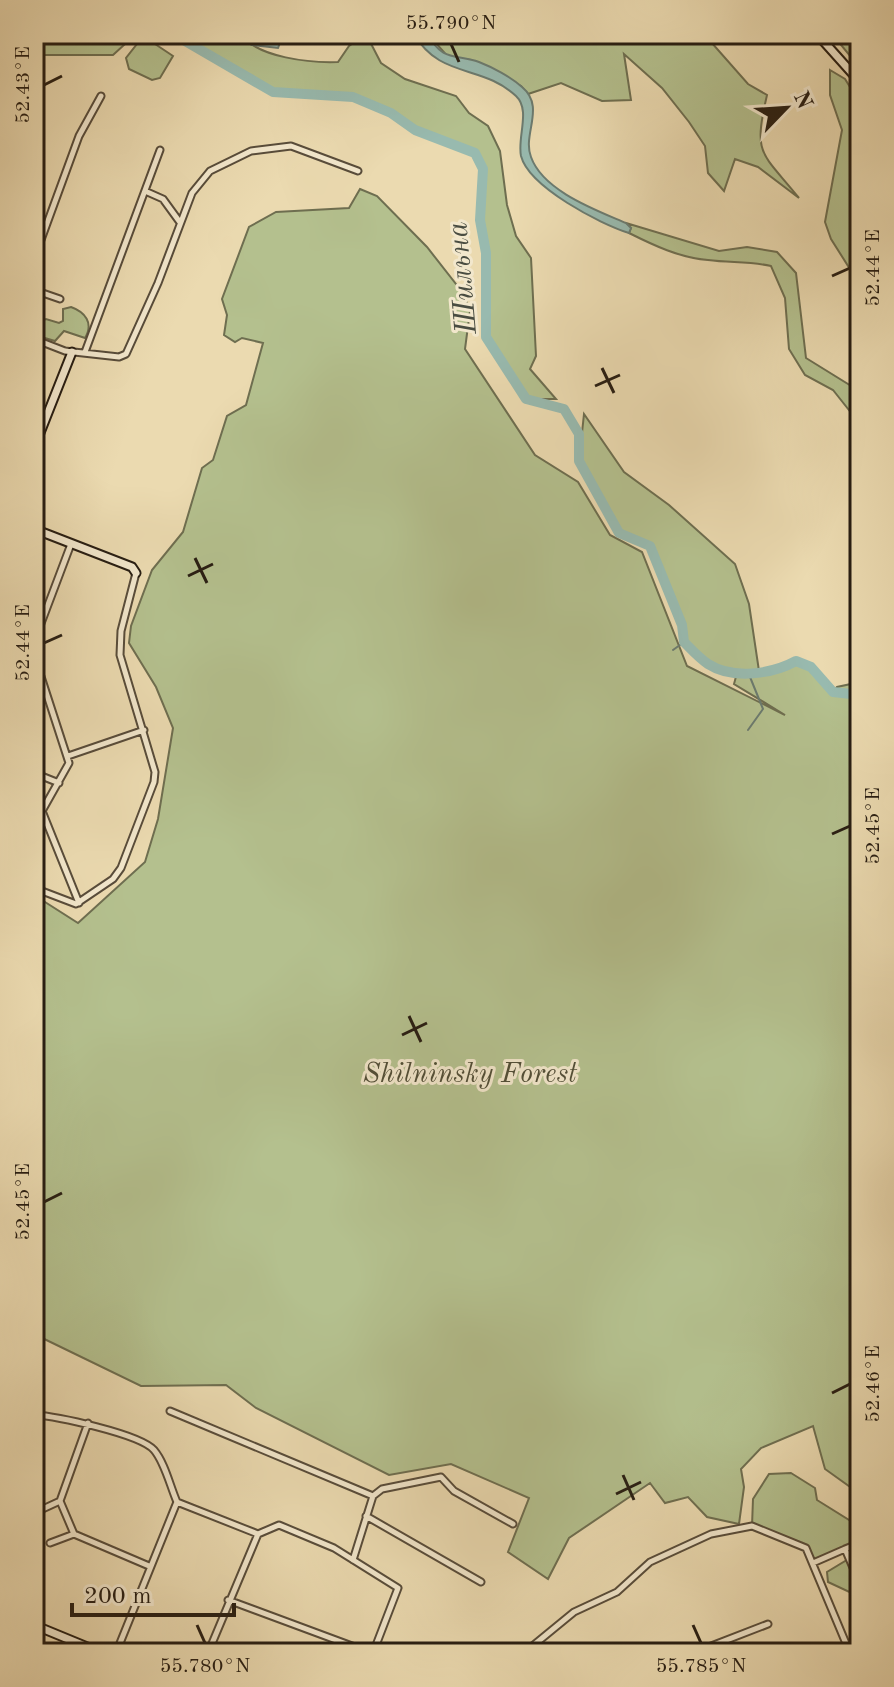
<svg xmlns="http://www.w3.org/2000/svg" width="894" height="1687" font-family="'Old Standard TT',serif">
	<rect width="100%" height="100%" fill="#ebdab0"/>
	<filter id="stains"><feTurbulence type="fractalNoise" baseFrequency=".0025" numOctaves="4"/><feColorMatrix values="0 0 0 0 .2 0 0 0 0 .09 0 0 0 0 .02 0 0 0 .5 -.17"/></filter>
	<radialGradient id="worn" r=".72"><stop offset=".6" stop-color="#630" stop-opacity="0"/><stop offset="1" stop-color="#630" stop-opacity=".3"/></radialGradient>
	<!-- green -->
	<path fill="#b4c08e" stroke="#6e6e50" stroke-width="2" d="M34,34h102l-23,21h-79z
		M173,34h67c18,24 71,29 98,28l11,-16 17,-12 15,29 24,16 51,17 13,17 19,13 12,25 7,54 9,31 15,22 5,98 -6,13 26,30h-30l-40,-62v-84l-6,-33 3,-51 -8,-16 -60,-23 -24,-17 -38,-16 -80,-5z
		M428,34h276l44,50 19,11c-14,61 -6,56 32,103l-41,-31 -23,-8 -11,32 -16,-18 -3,-27 -16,-24 -27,-34 -38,-34 7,46 -29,1 -41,-18 -33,11 -7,-8 -50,-26 -23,-3z
		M832,34h28v34z
		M146,38l27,18 -13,22 -8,2 -23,-11 -3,-11 15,-19z
		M830,70l15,9 15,24v182l-29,-46 -6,-17 17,-92 -12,-35z
		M360,189l17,7 50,51 36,46 7,18 -5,38 70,106 43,27 32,53 32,17 45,114 98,49 -51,-31 3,-11 -28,-8 -25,-23 -2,-17 -32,-79 -31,-13 -40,-72 5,-47 40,58 45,33 66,59 14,40 10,67 19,-1 18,-9 15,6 22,25 4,-5 23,-5v812l-35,-25 -12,-43 -52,22 -20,21 3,18 -5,37 -32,-7 -19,-20 -23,6 -15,-20 -81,55 -21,41 -40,-27 21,-54 -78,-34 -62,11 -133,-67 -30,-23 -85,1 -107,-52v-439l44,28 67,-61 13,-43 15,-91 -17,-41 -27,-44 2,-17 21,-56 31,-38 19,-64 11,-8 14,-44 19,-11 17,-62 -21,-5 -7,4 -11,-7 3,-20 -5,-16 27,-72 27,-15 73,-4z
		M626,223l93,28 28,-4 30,5 19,21 10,85 50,31 4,5v30l-27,-34 -28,-15 -16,-26 -4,-51 -14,-32c-22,-5 -41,-3 -63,-6 -28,-2 -55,-15 -79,-27l2,-5z
		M71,307c14,5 23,16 14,31l-21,-7 -9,10 -17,-5 1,-13 7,-4 13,4 4,-2v-12z
		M791,1473l24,15 2,12 37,23 6,-4v24l-47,20 -7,-15 -54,-22 1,-27 16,-25z
		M860,1552v45l-32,-15 -1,-10z"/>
	<!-- water -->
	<path fill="#98baaf" stroke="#6b7b70" stroke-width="2" d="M272,34h18v8l-10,1 -2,5 -25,-3z
		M414,34h14c14,28 28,20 51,28 13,5 32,15 43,25 24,20 0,47 9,70 12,34 65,53 95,66l5,5 -2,5c-29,-9 -100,-46 -108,-77 -4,-19 10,-46 -5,-60 -34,-32 -76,-17 -102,-62z"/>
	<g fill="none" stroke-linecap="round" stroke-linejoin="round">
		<!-- stream -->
		<path stroke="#6b7b70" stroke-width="2" d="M673,650l11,-8
			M748,672l15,37 -15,21"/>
		<!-- river -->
		<path stroke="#98baaf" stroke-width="10" d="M173,34l100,58 80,5 38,16 24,17 60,23 8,16 -3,51 6,33v84l40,62 38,10 15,25v27l40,72 31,13 32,79 2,17c7,7 15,16 24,22 25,16 64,10 88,-3l15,6 22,25 27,3"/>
		<!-- street casing -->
		<g stroke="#584c3a" stroke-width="9">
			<path id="street" d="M145,191l18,8 16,22
				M34,259l45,-123 22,-40
				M34,290l26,9
				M34,339l31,12 54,6 7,-3 32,-71 34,-90 18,-22 41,-20 40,-5 67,25
				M85,352l75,-202
				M34,642l37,-98
				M34,655l35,108 -27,48 -8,3
				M68,756l76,-26
				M34,773l25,10
				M42,811l37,92
				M34,888l42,16 37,-25 8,-11 33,-86 1,-10 -35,-117 1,-24 15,-58
				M170,1411l203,85
				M34,1415c22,1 106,19 120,35 11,13 16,36 23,52l81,32 21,-9 55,23 64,40 -25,65
				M60,1501l28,-78
				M34,1513l26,-12 14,33 -24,9
				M366,1516l115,66
				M74,1534l75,32
				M34,1535l6,13 -6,15
				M845,1549l15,-6
				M353,1560l20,-64 9,-7 59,-12 13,14 59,33
				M813,1563l32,-14 15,35
				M228,1600l143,53
				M116,1653l61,-151
				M208,1653l50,-119
				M524,1653l50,-41 43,-20 33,-30 61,-28 41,-8 54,22 44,105
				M693,1653l75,-29"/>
		</g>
		<!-- secondary casing -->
		<g stroke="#271d12" stroke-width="11">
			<path id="secondary" d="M817,34l43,48
				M34,448l38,-96
				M34,529l98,38 4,6
				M34,1625l68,28"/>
		</g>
		<!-- street -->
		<use href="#street" stroke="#f2e7cc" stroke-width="5"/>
		<!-- secondary -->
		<use href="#secondary" stroke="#f2e7cc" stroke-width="7"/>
	</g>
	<!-- ticks -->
	<path fill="none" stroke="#271d12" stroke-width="3" d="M451,44l8,18M44,85l18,-9M832,276l18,-8M602,368l12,25M595,386l25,-11M195,558l12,25M188,576l25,-12M44,643l18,-8M832,834l18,-8M409,1016l12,26M402,1035l25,-12M44,1202l18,-9M832,1393l18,-9M623,1475l11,25M616,1494l25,-12M197,1625l8,18M693,1625l8,18"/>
	<g text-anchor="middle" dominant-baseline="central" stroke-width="6" stroke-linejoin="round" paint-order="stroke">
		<!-- park labels -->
		<g font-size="28" font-style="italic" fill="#514e37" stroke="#f2e7cc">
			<text x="470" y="1075">Shilninsky Forest</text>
		</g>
		<!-- water labels -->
		<g font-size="30" font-style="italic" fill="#494c41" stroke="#f2e7cc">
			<text transform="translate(463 278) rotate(-95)">Шильна</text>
		</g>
	</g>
	<!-- margin -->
	<rect width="894" height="1687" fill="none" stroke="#ebdab0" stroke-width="88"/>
	<!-- north arrow -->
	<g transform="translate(786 108) rotate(65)" stroke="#f2e7cc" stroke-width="6" paint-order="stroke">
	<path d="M0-6L14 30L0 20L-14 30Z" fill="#271d12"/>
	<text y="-12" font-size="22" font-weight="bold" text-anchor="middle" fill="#271d12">N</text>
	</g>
	<!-- scale -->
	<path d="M72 1603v12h162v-12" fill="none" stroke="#271d12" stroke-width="4"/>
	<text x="84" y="1603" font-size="24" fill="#271d12" stroke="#f2e7cc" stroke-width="6" paint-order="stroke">200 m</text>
	<rect x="44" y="44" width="806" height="1599" fill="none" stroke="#271d12" stroke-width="3"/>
	<g font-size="20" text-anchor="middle" fill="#271d12">
		<text x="451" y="29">55.790°N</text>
		<text transform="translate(22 85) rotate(-90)" y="7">52.43°E</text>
		<text transform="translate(872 268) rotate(-90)" y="7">52.44°E</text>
		<text transform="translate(22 643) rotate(-90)" y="7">52.44°E</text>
		<text transform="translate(872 826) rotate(-90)" y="7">52.45°E</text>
		<text transform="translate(22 1202) rotate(-90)" y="7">52.45°E</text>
		<text transform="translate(872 1384) rotate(-90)" y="7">52.46°E</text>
		<text x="205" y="1672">55.780°N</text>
		<text x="701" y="1672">55.785°N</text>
	</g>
	<rect width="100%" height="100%" filter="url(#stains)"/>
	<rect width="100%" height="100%" fill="url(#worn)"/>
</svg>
